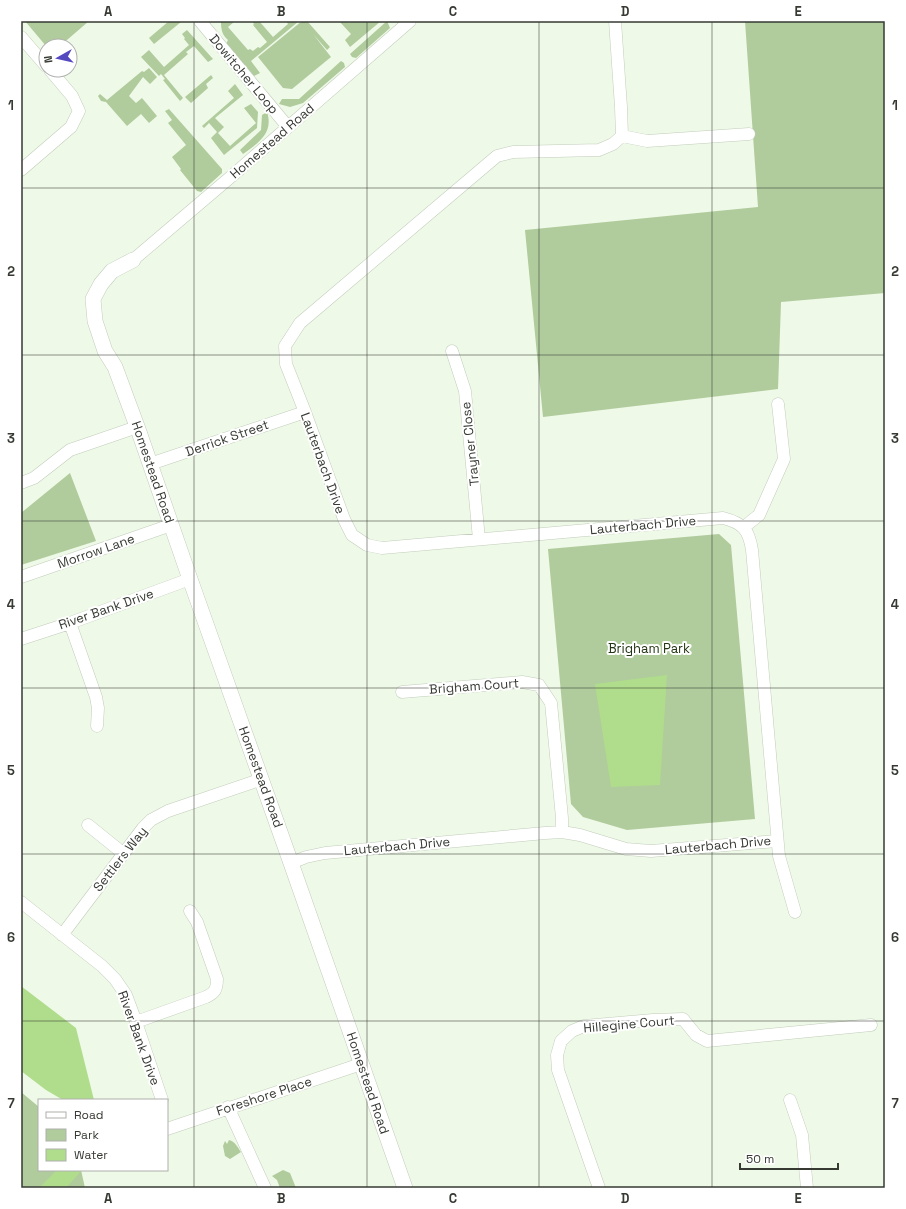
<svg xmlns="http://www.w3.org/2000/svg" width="906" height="1209" font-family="'Space Grotesk',sans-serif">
	<rect width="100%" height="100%" fill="#eef9e7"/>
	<!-- green -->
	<path fill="#b0cb9c" d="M25,21h64l-29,25h-14z
		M169,21l12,1 -27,22 -5,-6z
		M221,21l13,1 -6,5 20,23 2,-1 3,2 5,-4 2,1 7,-6 -14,-17 1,-1 -2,-3h7l14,16 15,-13 -2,-3 7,1 6,-1 -48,40 9,12 -6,3 -28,-32 2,-4c-6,-5 -7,-11 -7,-19z
		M302,21h5l23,26 -3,3 -14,-16 18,23 -39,32 -9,-1 -25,-31z
		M339,21h8l2,2 2,-2h30l-31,26 -5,-7 6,-6z
		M387,21l3,7 -34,30 -4,-1 -2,-3z
		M745,21h140v272l-104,9 -3,87 -235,28 -18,-187 233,-23z
		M187,30l26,29 -5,3 -14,-16 -8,6 2,2 -24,21 19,23 -3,3 -17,-21 2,-1 -4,-5 -2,2 -18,-19 8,-7 15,17 25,-22 -5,-6 1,-1 -3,-4z
		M341,61l3,2 1,4 -42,36 -13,4 -11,-3 3,-5h17z
		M149,68l8,9 -7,7 -7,-7 -14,19 7,7 6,-5 15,18 -8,7 -8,-9 -14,12 -21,-24 -5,-1 -3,-5 2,-2 7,6 35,-29 2,1z
		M211,75l2,3 -7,6 2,4 -17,15 -6,-6z
		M235,84l8,11 -28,23 9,9 -6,6 12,13 26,-23 -12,-15 7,-4 7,8 -1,16 -33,27 -13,-17 6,-6 -8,-9 -5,5 -2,-2 32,-28 -6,-7z
		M169,109l53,60v4l-21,19 -4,-1 -17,-21 1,-1 -9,-12 14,-12 -18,-22 4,-3 -7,-9z
		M267,112c7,21 -9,31 -24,42l-3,-4 21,-20 1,-15z
		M70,473l26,68 -75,24v-52z
		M719,534l12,11 24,274 -128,11 -44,-13 -12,-13 -23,-255z
		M21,1092l18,15v63h42l4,18h-64z
		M229,1140c6,1 9,8 12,12l-11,7 -5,-3 -2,-10 2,-5 2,3z
		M283,1170l7,3 6,15h-16l-3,-8 -5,-4z"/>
	<!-- water -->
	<path fill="#b0dd8c" d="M667,675l-7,110 -49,2 -16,-103z
		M21,986l55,42 18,72h-31l-17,-10 -25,-19z
		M53,1170h29l-16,18h-27l16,-16z"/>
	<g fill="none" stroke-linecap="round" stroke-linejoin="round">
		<!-- minor casing -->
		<g stroke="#c2cdbb" stroke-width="13">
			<path id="minor" d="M200,21l88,106
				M615,21l6,86 1,29
				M21,37l25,29
				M749,134l-102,7 -25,-5 -9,8 -14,6 -86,2 -16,4 -197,167 -15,23 1,18 19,48 39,107 8,16 15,10 15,3 341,-30c20,5 26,12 29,32l27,306 16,56
				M21,170l50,-43 8,-16 -7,-15 -22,-26
				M133,260l100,-85 177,-154
				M452,351l13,40 14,148
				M150,464l155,-52
				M21,483l13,-5 36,-28 67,-23
				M744,527l15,-12 25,-56 -6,-55
				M21,577l150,-52
				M70,623l26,74 2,11 -1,18
				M21,639l49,-16 120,-44
				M402,692l120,-10 17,3 12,18 11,115v14
				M88,825l36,29
				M291,863l15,-6 19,-4 220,-20 17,-1 18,3 46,14 25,2 126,-10
				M21,902l81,64 13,13 11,16 10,27 26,78
				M62,935l81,-107 8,-8 17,-9 94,-32
				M136,1022l70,-25c9,-4 11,-8 11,-18l-20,-57 -7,-11
				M790,1100l12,35 5,53
				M228,1107l37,81
				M167,1129l194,-65
				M599,1188l-41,-118 -1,-15 4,-14 11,-10 12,-5 69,-6 30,-1 13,16 11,6 164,-16"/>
		</g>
		<!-- tertiary casing -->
		<g stroke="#c2cdbb" stroke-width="16">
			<path id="tertiary" d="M133,260l-21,11 -11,13 -8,15 2,22 10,30 10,16 23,62 52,150 101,284 114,325"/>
		</g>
		<!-- minor -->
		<use href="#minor" stroke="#fff" stroke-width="12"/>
		<!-- tertiary -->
		<use href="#tertiary" stroke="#fff" stroke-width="15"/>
	</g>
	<!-- grid -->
	<path fill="none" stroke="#363a33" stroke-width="1" stroke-opacity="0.55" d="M194,21v1167M367,21v1167M539,21v1167M712,21v1167M21,188h864M21,355h864M21,521h864M21,688h864M21,854h864M21,1021h864"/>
	<g text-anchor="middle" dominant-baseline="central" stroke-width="4" stroke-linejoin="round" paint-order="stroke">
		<!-- street labels -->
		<g font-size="13" fill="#363a33" stroke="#fff">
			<text transform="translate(244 74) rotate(50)">Dowitcher Loop</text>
			<text transform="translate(272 141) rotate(-41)">Homestead Road</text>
			<text transform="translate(227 438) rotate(-19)">Derrick Street</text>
			<text transform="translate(470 444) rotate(-96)">Trayner Close</text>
			<text transform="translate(323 463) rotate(70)">Lauterbach Drive</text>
			<text transform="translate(153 472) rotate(71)">Homestead Road</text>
			<text transform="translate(643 525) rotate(-5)">Lauterbach Drive</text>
			<text transform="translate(96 551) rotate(-19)">Morrow Lane</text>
			<text transform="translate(106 609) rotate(-19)">River Bank Drive</text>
			<text transform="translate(474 686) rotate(-4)">Brigham Court</text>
			<text transform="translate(261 777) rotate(70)">Homestead Road</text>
			<text transform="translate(718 845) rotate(-5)">Lauterbach Drive</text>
			<text transform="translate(397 846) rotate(-5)">Lauterbach Drive</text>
			<text transform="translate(120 859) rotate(-52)">Settlers Way</text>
			<text transform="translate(629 1024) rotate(-5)">Hillegine Court</text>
			<text transform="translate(139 1038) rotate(70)">River Bank Drive</text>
			<text transform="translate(368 1083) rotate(71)">Homestead Road</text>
			<text transform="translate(264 1096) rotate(-18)">Foreshore Place</text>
		</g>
		<!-- park labels -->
		<g font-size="13" fill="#233514" stroke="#fff">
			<text x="649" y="648">Brigham Park</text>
		</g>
	</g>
	<!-- border -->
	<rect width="906" height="1209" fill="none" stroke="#ffffff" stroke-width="44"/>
	<!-- legend -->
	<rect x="38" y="1099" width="130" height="72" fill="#ffffff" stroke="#afb0ad"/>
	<rect x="46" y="1112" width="20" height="6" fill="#ffffff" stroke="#afb0ad"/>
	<text x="74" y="1119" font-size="12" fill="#363a33">Road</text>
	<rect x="46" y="1129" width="20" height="12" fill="#b0cb9c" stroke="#afb0ad"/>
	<text x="74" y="1139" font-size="12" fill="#363a33">Park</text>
	<rect x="46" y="1149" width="20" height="12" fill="#b0dd8c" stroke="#afb0ad"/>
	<text x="74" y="1159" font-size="12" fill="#363a33">Water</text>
	<!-- north arrow -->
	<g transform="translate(58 58) rotate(262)"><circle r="19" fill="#ffffff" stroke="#afb0ad"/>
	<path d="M0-3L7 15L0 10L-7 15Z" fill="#5549c0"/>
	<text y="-6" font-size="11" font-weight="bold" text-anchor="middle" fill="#363a33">N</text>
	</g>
	<!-- scale -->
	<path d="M740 1163v6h98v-6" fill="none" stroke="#363a33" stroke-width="2"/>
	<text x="746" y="1163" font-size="12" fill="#363a33" stroke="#ffffff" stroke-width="3" paint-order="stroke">50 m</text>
	<rect x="22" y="22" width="862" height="1165" fill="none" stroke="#363a33" stroke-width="1.5"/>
	<g font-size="13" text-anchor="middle" font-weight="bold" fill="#363a33">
		<text x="108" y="16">A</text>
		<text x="281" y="16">B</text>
		<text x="453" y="16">C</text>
		<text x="625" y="16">D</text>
		<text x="798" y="16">E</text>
		<text x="11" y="110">1</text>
		<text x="895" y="110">1</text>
		<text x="11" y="276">2</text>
		<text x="895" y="276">2</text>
		<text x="11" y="443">3</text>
		<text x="895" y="443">3</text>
		<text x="11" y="609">4</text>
		<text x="895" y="609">4</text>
		<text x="11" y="775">5</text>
		<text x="895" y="775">5</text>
		<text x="11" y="942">6</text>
		<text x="895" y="942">6</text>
		<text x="11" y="1108">7</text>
		<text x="895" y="1108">7</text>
		<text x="108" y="1203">A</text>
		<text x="281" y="1203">B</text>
		<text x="453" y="1203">C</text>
		<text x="625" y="1203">D</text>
		<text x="798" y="1203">E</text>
	</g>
</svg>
